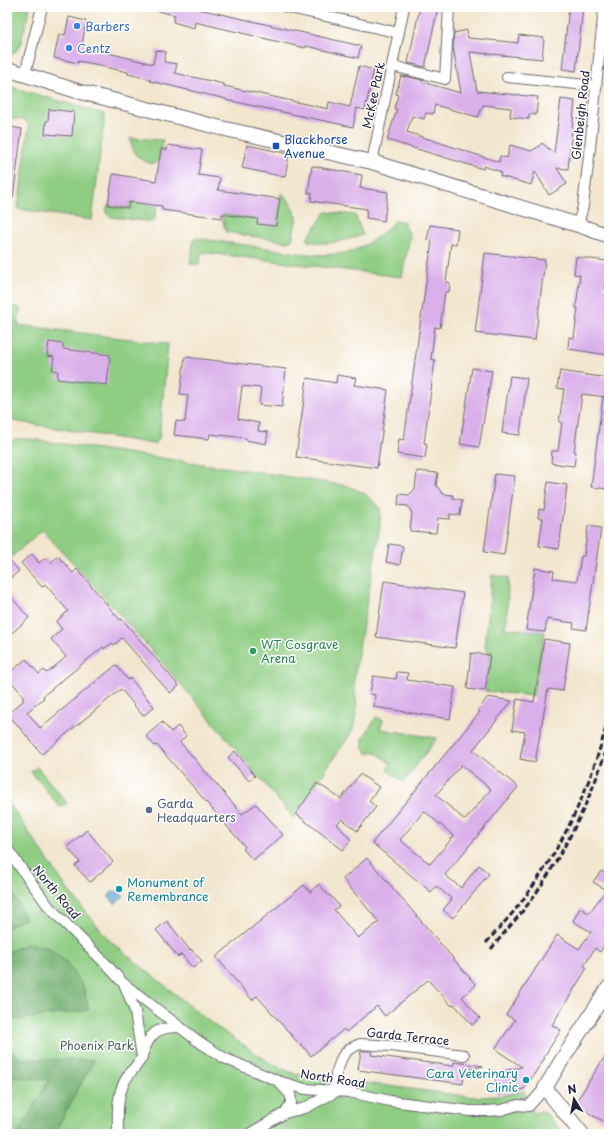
<svg xmlns="http://www.w3.org/2000/svg" width="616" height="1141" font-family="'Playpen Sans',sans-serif">
	<rect width="100%" height="100%" fill="#fff"/>
	<filter id="ink" filterUnits="userSpaceOnUse"><feTurbulence type="fractalNoise" baseFrequency=".025" numOctaves="2"/><feDisplacementMap in="SourceGraphic" scale="8" xChannelSelector="R" yChannelSelector="G"/><feConvolveMatrix kernelMatrix="1 2 1 2 8 2 1 2 1" color-interpolation-filters="sRGB"/></filter>
	<filter id="wash" filterUnits="userSpaceOnUse"><feTurbulence type="fractalNoise" baseFrequency=".012" numOctaves="4" result="noise"/><feDisplacementMap in="SourceGraphic" scale="16" xChannelSelector="R" yChannelSelector="G"/><feGaussianBlur stdDeviation="0.9" result="paint"/><feColorMatrix in="noise" values="0 0 0 0 0 0 0 0 0 0 0 0 0 0 0 0 0 1.4 0 .05"/><feComposite in="paint" operator="in"/></filter>
	<g filter="url(#wash)">
		<rect width="100%" height="100%" fill="#f2e6ce"/>
		<!-- green -->
		<path fill="#8fcd83" stroke="#58785f" d="M7,7h23l-10,39 -7,8 -6,-1z
			M7,86l98,28 -13,106 -74,-11 11,-84 -5,-5 -17,-2z
			M130,138l33,2 -4,21 -7,3c-16,-6 -18,-9 -22,-26z
			M281,193l7,6 9,18 -5,23 -4,2 -62,-10 -4,-14v-4l36,5v5l18,2z
			M129,202l28,4 -3,16 -43,-5 -5,-4 2,-8 20,3z
			M326,212l29,3 8,20c-21,6 -33,11 -55,6v-4z
			M396,220l8,2 6,14 -8,41 -201,-25 -2,13 -9,-1 4,-26c24,3 48,7 72,10 29,4 60,12 88,2 16,-6 30,-18 42,-30z
			M15,306l5,2 -2,17 150,19 -9,95 -5,5 -147,-24v-104z
			M17,439h12l236,34 83,13 16,7 16,15v18l-24,139 -2,18 3,26 -4,21 -60,88c-81,-98 -163,-196 -251,-288l-35,31v-119z
			M492,575l16,3 -1,42 -3,8 41,4 -12,64 -48,-5 5,-36 -5,-8z
			M376,717l7,3 -3,9 57,9 -33,44 -17,-12 4,-6 -17,-13 -6,3 -5,-7v-9z
			M37,767l30,36 -7,4 -29,-35z
			M7,800l61,90 42,51 101,82 59,40 25,11 178,23 27,-1 24,-5 9,22 8,-2 6,3 16,20h-556z"/>
		<!-- forest -->
		<path fill="#73b071" stroke="#4a6956" d="M7,884l19,34 -19,9z
			M25,944l22,3 17,13 19,26 6,24 -76,10 -6,7v-74z
			M7,1049l16,10 71,1 -36,66 -3,8h-37l31,-54 -42,-4z"/>
		<!-- water -->
		<path fill="#59a3d1" stroke="#3e6286" d="M119,891l5,5 -9,8 -7,-8 4,-4z"/>
		<g id="blocks">
			<!-- building -->
			<path fill="#dab0ea" fill-rule="evenodd" d="M158,7h41l-1,2 23,5 140,32 -3,12 -52,-12 -1,2 -110,-26 -1,6 -21,-6 2,-7 -18,-4z
				M420,7h18l-13,60 -17,-4z
				M569,7h14l-7,64 -14,-2z
				M69,17l17,4 -4,24 22,5v2l49,12 3,-14 10,2 -2,10 13,2 -2,9 49,11v2l104,23 1,-7 21,5 9,-41 15,4 -9,40 -8,-2 -4,19 -127,-27v-1l-76,-18v-2l-22,-5v-2l-24,-5 1,-1 -27,-5v2l-24,-5 5,-24 6,1z
				M467,30l1,8 32,3 18,2 1,-8 25,3 -2,21 -72,-7 7,39 61,6 -2,18 -7,-1v5l-19,-2 1,-9 -28,-3 -5,12 -43,-12 -2,9 -7,-1 -2,6 -12,-3 -5,16 92,30 1,-6 7,2 3,-13 21,6 7,-4 4,-4 12,10 7,-54 14,2 -7,68 -11,-1 10,16 -18,11 -14,-24 -4,14 -31,-9 1,-4 -17,-6 -1,3 -96,-29 10,-31h-3l4,-14 -2,-1 5,-18 4,1v-1l17,4v2l39,11 -8,-46 1,-14z
				M49,109l25,3 -2,24 -27,-2 1,-13h2z
				M10,127l12,2 -9,69 -6,-1v-47z
				M168,145l34,5 -4,25 22,3 -2,12 62,9 -4,27 -19,-2 1,-5 -36,-5v4l-60,-8v-4l-33,-4 -1,6 -20,-3 5,-31 43,7 5,-32 6,1z
				M247,145l42,9 -4,23 -43,-9z
				M312,166l50,9 -2,13 28,4 -4,29 -18,-3 1,-9 -56,-8 1,-8h-4z
				M430,225l28,4 -2,15h-5l-5,38 4,1 -1,9h-4l-5,36 -5,-1 -2,15 -2,17 4,1 -11,83 3,1 -2,14 -28,-4 2,-15 5,1 14,-101 14,-98 -5,-1z
				M485,253l60,7 -10,80 -60,-7z
				M576,257l31,4 -3,27h5v67l-41,-6 1,-12 5,1 4,-30h-2l4,-33 -6,-1z
				M49,342l14,2v5l47,6 -3,30 -50,-6 1,-8 -6,-1 2,-13 -7,-1z
				M185,357l101,12 -4,38 -23,-2 2,-17 -19,-2 -4,33 21,4 -1,8 10,1 -2,12 -20,-4v-2l-36,-4 -1,5 -35,-4 2,-14 9,1 3,-27 -8,-1z
				M472,368l20,3 -13,76 -19,-3z
				M560,371l49,7v95l-2,16 -16,-2 12,-90h3l-24,-3 -8,57 2,1 -2,14 -23,-3 1,-12h6l4,-29h-3l5,-33 -7,-1z
				M337,375l19,3 -2,7 34,5 -11,78 -81,-11 11,-79 29,5z
				M510,376l17,2 -7,57 -18,-2z
				M417,471l21,2 -2,12 7,9 10,1v3l9,2 -2,15 -10,-1v5l-12,-1 -2,15 -26,-2 2,-18 -4,-7 -10,-1 1,-11 10,1 6,-6z
				M495,474l20,2 -11,79 -20,-3z
				M548,482l19,3 -8,64 -20,-3 4,-28h-5l1,-9 5,1z
				M588,526l13,2 -15,102 -13,-2 1,-5 -27,-4 -2,13 -19,-2 9,-62 19,3 -1,7 24,3 4,-25h3z
				M389,544l14,2 -3,19 -14,-3z
				M32,554l7,9 6,-5 5,5 8,-7 15,17 4,-4 43,51 2,-1 57,67 -9,7 -48,-55 -8,7 -2,-2 -8,6 -1,-2 -60,49 1,2 -17,14 13,16 76,-63 12,15 2,-2 24,29 -11,9 -22,-27 -79,65 -34,-40 16,-14 -2,-2 2,-1 -12,-15 -5,5v-12l19,-16 13,15 5,-4 3,3 19,-16 -15,-18 11,-10 -6,-7 12,-11 -23,-27 -3,3 -21,-24z
				M7,557l12,14 -12,10z
				M384,581l79,12 -8,55 -79,-11z
				M7,592l22,26 -22,19z
				M544,639l26,4 -7,48 -15,-2 -13,73 -15,-3 5,-27 -13,-2 5,-31 17,3z
				M471,653l19,2 -5,36 -18,-2z
				M397,672l11,1 -1,7 48,7 -5,32 -76,-12 1,-12 -5,-1 3,-18 23,3z
				M488,697l24,4 -39,49 45,37 -73,88 16,13 18,-23 10,9 -36,44 -10,-8 9,-11 -16,-13 -5,6 -59,-49 108,-131 -2,-2zM461,765l30,24 -26,31 -29,-25zM424,811l30,25 -24,28 -30,-24z
				M162,722l9,10 7,-6 8,10 -6,6 62,72 14,-10 27,31 -30,25 -10,-11 2,-2 -88,-102 -2,1 -9,-10z
				M235,751l20,25 -6,5 -21,-24z
				M360,774l19,13 -10,14 7,6 -19,24 -15,-12 -5,5 14,16 -8,10 -47,-36 21,-31 24,16z
				M87,830l26,32 -23,20 -15,-16 5,-4 -13,-15z
				M367,858l109,127 -14,12 18,21 -8,7 -18,-21 -2,2 -24,-26 -43,36 -8,-10 -31,26 -2,-3 -33,27 -10,-12 -1,1 -43,-49 -5,4 -36,-43 88,-72 6,7 9,-8 10,12 1,-1 9,11 -5,4 24,28 21,-16 -36,-43z
				M601,871l8,5v61l-9,15 -5,-4 -11,18 3,2 -35,57 9,5 -18,28h2l-21,31 -27,5 -2,-21 27,-6 -27,-18 20,-29 -9,-5 51,-80 22,14 12,-17 -18,-11 7,-13 9,5 17,-23 -13,-8z
				M167,921l23,29 1,-1 11,12 -9,7 -12,-14 -3,3 -22,-27z
				M609,1050v74l-19,-10 -14,-12z
				M361,1051h11l-1,4 82,11 1,-4 29,4 -19,5 -1,13 -105,-14z"/>
		</g>
	</g>
	<g filter="url(#ink)">
		<use href="#blocks" fill-opacity="0" stroke="#6b676e" stroke-width="1"/>
		<g fill="none" stroke-linecap="round" stroke-linejoin="round">
			<!-- street casing -->
			<g stroke="#6b676e" stroke-width="12">
				<path id="street" d="M286,7l113,26
					M392,66l53,13 4,-72
					M25,74l17,-67
					M507,77l89,9
					M372,162l32,-155
					M578,225l5,-19 7,-58 14,-141
					M7,849l42,58 57,57 18,20 74,57 26,17 54,23 27,8 44,3 41,9 80,10h16l15,-1 17,-5 11,1 16,-18
					M142,1055c8,-22 14,-28 38,-28
					M335,1092l1,-18 6,-17 7,-8 11,-5 31,2 73,9
					M285,1113l20,-5 30,-16
					M118,1134c0,-17 -2,-35 6,-51 4,-10 13,-16 18,-26l-7,-46 -10,-25
					M249,1134l36,-21 6,-10v-4l-1,-5 -12,-13"/>
			</g>
			<!-- secondary casing -->
			<g stroke="#6b676e" stroke-width="16">
				<path id="secondary" d="M7,69l70,22 144,37 151,34 206,63 31,11
					M582,1134l-37,-46 15,-25 49,-76"/>
			</g>
			<!-- street -->
			<use href="#street" stroke="#fff" stroke-width="10"/>
			<!-- secondary -->
			<use href="#secondary" stroke="#fff" stroke-width="14"/>
			<!-- rail -->
			<path stroke="#22223b" stroke-width="3" stroke-dasharray="6 3" stroke-linecap="butt" d="M486,943c12,-14 25,-27 36,-42 42,-55 71,-119 87,-186
				M491,949c16,-20 34,-39 48,-60 30,-46 55,-96 70,-149"/>
		</g>
	</g>
	<!-- markers -->
	<g fill="#3f7fe0" stroke="#fff" stroke-width="1.5">
		<circle cx="77" cy="26" r="4"/>
		<circle cx="69" cy="48" r="4"/>
	</g>
	<rect fill="#1a4fb4" stroke="#fff" stroke-width="1.5" x="272" y="142" width="8" height="8" rx="2"/>
	<circle fill="#2e9e5b" stroke="#fff" stroke-width="1.5" cx="253" cy="651" r="4"/>
	<circle fill="#5c6f8a" stroke="#fff" stroke-width="1.5" cx="149" cy="810" r="4"/>
	<g fill="#0f9aa8" stroke="#fff" stroke-width="1.5">
		<circle cx="119" cy="889" r="4"/>
		<circle cx="526" cy="1080" r="4"/>
	</g>
	<g text-anchor="middle" dominant-baseline="central" stroke-width="3" stroke-linejoin="round" paint-order="stroke">
		<!-- shop labels -->
		<g font-size="12" fill="#366cbe" stroke="#fff" text-anchor="start">
			<text x="85" y="26">Barbers</text>
			<text x="77" y="48">Centz</text>
		</g>
		<!-- street labels -->
		<g font-size="12" fill="#22223b" stroke="#fff">
			<text transform="translate(373 95) rotate(-78)">McKee Park</text>
			<text transform="translate(580 115) rotate(-84)">Glenbeigh Road</text>
			<text transform="translate(57 892) rotate(50)">North Road</text>
			<text transform="translate(408 1036) rotate(6)">Garda Terrace</text>
			<text transform="translate(333 1078) rotate(9)">North Road</text>
		</g>
		<!-- transit labels -->
		<g font-size="12" fill="#164399" stroke="#fff" text-anchor="start">
			<text x="284" y="139">Blackhorse<tspan x="284" dy="14">Avenue</tspan></text>
		</g>
		<!-- leisure labels -->
		<g font-size="12" fill="#27864d" stroke="#fff" text-anchor="start">
			<text x="261" y="644">WT Cosgrave<tspan x="261" dy="14">Arena</tspan></text>
		</g>
		<!-- service labels -->
		<g font-size="12" fill="#4e5e75" stroke="#fff" text-anchor="start">
			<text x="157" y="803">Garda<tspan x="157" dy="14">Headquarters</tspan></text>
		</g>
		<!-- culture labels -->
		<g font-size="12" fill="#0d838f" stroke="#fff" text-anchor="start">
			<text x="127" y="882">Monument of<tspan x="127" dy="14">Remembrance</tspan></text>
			<text x="518" y="1073" text-anchor="end">Cara Veterinary<tspan x="518" dy="14">Clinic</tspan></text>
		</g>
		<!-- park labels -->
		<g font-size="12" fill="#485e54" stroke="#fff">
			<text x="97" y="1045">Phoenix Park</text>
		</g>
	</g>
	<!-- margin -->
	<rect width="616" height="1141" fill="none" stroke="#fff" stroke-width="24"/>
	<!-- north arrow -->
	<g transform="translate(574 1099) rotate(349)" stroke="#ffffff" stroke-width="3" paint-order="stroke">
	<path d="M0-3L7 15L0 10L-7 15Z" fill="#22223b"/>
	<text y="-6" font-size="11" font-weight="bold" text-anchor="middle" fill="#22223b">N</text>
	</g>
</svg>
